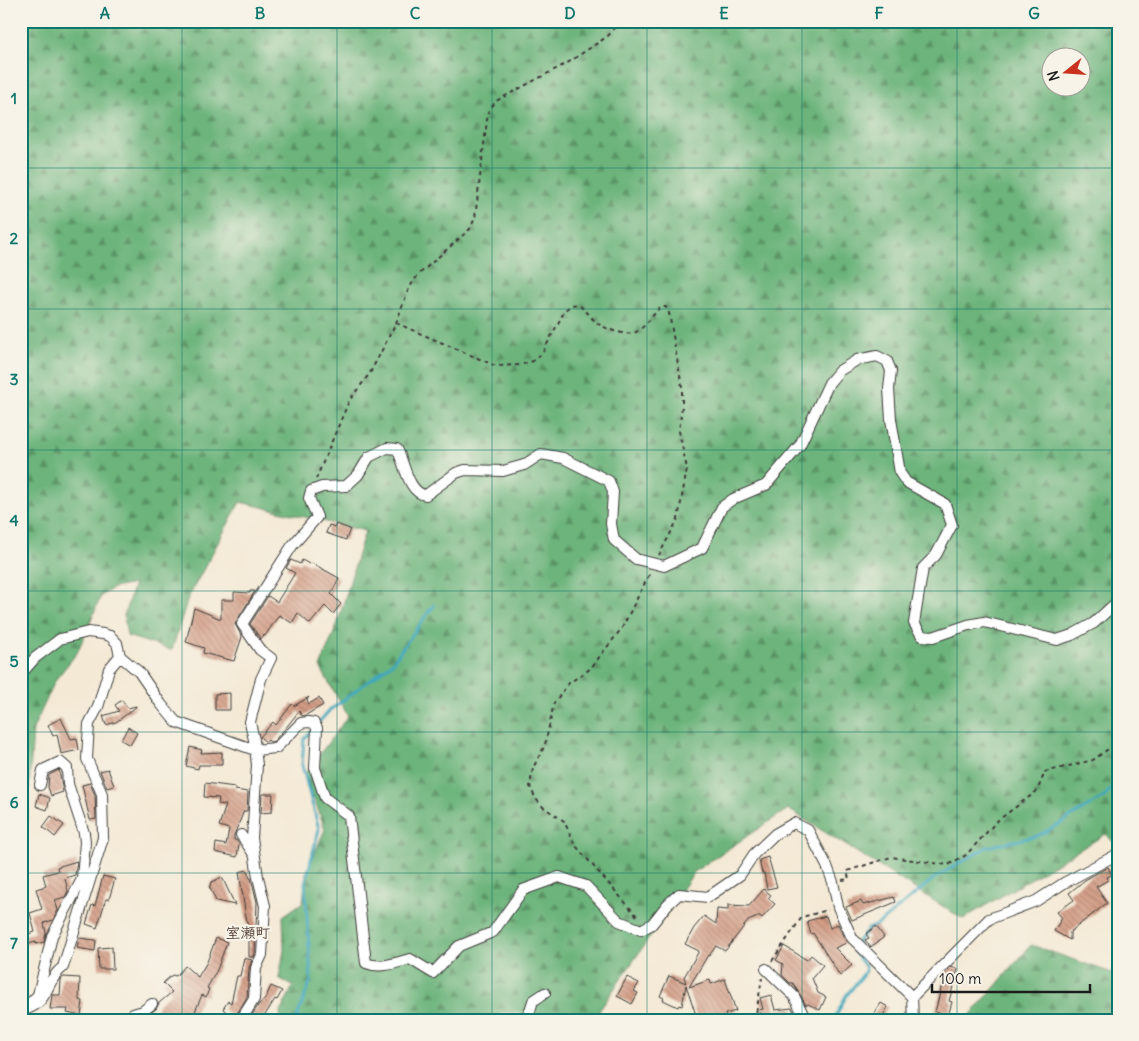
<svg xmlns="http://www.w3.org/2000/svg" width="1139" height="1041" font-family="Delius,'Klee One',sans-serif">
	<defs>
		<pattern id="forest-firs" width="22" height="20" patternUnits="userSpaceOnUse" patternTransform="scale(1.25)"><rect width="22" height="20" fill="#6cb47b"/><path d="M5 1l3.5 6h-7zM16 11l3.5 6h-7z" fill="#589264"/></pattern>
		<pattern id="building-back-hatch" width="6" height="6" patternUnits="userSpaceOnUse" patternTransform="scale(1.25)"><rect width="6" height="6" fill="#d39b84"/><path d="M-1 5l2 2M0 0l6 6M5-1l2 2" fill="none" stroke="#aa7e6b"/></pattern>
	</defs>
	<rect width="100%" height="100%" fill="#f7f3e8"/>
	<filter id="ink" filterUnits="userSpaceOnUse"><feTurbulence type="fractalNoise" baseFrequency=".02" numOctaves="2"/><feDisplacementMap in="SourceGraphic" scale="10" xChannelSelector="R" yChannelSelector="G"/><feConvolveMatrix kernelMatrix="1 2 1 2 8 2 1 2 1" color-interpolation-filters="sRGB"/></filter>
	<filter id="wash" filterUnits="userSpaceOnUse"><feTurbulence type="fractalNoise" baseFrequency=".0096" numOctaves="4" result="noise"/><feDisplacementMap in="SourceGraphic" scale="20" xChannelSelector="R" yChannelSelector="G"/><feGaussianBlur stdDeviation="1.12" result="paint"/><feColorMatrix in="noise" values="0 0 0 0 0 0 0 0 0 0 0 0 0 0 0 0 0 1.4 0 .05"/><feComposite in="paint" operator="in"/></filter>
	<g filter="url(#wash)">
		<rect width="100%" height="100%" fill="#f4e9d5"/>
		<!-- forest -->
		<path fill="url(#forest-firs)" stroke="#44684c" fill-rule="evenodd" d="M21,21h1097v826l-12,-13 -143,85 -175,-110 -93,62 -100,146 -92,-5 -13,8h-209l-1,-7 13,-27 -14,-8 5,-28 -1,-34 20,-14 3,-29 19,-44 -20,-55 43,-58 -28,-49 17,-42 28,-94 -125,-29 -52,96 -16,52 -45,-14 -3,-21 10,-31 -21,4 -12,8 -24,57 -21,26 -23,50 -7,110 -5,5zM1052,58h30v30h-30z
			M1031,945l87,30v45h-152z"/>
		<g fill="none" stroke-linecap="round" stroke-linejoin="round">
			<!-- stream -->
			<path stroke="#3ea8be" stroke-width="3" d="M296,1020l15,-40 -6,-97 14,-54 -17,-64 2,-26 25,-28 62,-47 43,-59
				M834,1020l12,-24 20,-25 -1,-5 -12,-16v-3l15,-18 12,-6 56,-46 51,-30 50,-11 19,-10 48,-29 14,-16"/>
		</g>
		<g id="blocks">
			<!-- building -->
			<path fill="url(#building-back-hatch)" d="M336,524l14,5 -4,11 -20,-7 3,-8 6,2z
				M291,560l9,4 2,-4 7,4 1,-2 29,16 -8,16 10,10 -8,10 -8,-8 -15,18 -12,-11 -6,10 -13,-8 -14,21 -1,-1 -3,4 -11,-15 18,-28 9,6 18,-29 -9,-5z
				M250,591h5l-20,33 7,13 -8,24 -31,-8 1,-5 -18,-6 8,-34 27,11v-19h13v-8l16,1z
				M230,693v17h-15v-16z
				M309,697l-2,3 2,4 10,-6 4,7 -17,10 -4,1 -3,-5 -10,13 -15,17 -4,1 -2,-2 -2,2 -6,-5 13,-15 3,3 16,-21 2,2z
				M122,700l6,8 8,-2v1l-20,15 -10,3 -3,-9 16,-5 -4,-6z
				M61,718l10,21 6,-1 2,12 -18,4 -4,-20 -4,2 -5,-11z
				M128,727l9,6 -7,12 -9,-5z
				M190,747l12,3 -1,3 21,-1v13h-23l-1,4 -12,-3z
				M108,769l6,17 -7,2 -7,-17z
				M59,770l4,22 -12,4 -3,-9 1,-12z
				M90,783l5,12 1,24 -6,1 -8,-35z
				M205,783l30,4v3l13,2 -1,19h-3l-10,24v5h2l3,4 -2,13 -22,-5 1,-9 10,2 3,-16 -10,-3 7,-21 -8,-1 1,-6 -15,-1z
				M39,794l11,4 -3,12 -11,-4z
				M262,794h11l-1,18 -11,1z
				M51,816l13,9 -9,12 -12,-10z
				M768,857l9,30 -10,2 -3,-16h-2l-3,-13z
				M77,861l-2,14 -10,3 3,13 -3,6 -10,3 3,10 -5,10 -9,3 2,10 -2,9 -8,2v-2l-15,4v-10l14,-4 -5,-19 12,-4 -6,-20 10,-3 -3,-11 15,-4 -1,-4z
				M1108,867l4,8 -5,2 1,3 -12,7 11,16 -37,29v8l-16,-9 8,-13 -5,-6 17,-12 -5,-7 16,-13z
				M247,870l3,8h1l6,24 -2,51 -1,4h-5v-22l-10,-63z
				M103,876l12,3 -6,20h-3l-9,29 -11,-4 6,-19 3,1z
				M222,877l13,28 -19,-4 -7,-15 2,-1 -1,-2z
				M764,889l7,6 -3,3 7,6 -13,14 -2,-2 -12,5 -23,30 -9,-5 -7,10 -1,-1 -19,32 21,-7 1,4 14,-5 11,32 -11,3 2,6h-10l-21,-5 -10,-30 -4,21 -3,-1 -1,2 -15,-7 1,-2 -4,-2 9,-20 17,7 -2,-6 15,-26 -14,-7 9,-16 10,-12 12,8 1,-15 11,1v-5l21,1z
				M894,897l2,5 -44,18 -6,-13 15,-6 2,4z
				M826,916l4,12 8,-4 8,19 -11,5 17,17 -12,11 -27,-43 -2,1 -4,-13z
				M876,926l8,11 -13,10 -6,-7 4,-2 -3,-4z
				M79,938l17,2 -1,11 -18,-3z
				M216,938l11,4 -10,28 -10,18 2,1 -3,8 -4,-2 -8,19 -1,-1 -4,7h-49l16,-11 3,-6 13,-11 -9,-9 9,-8 4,1 9,-10 13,11 9,-15z
				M784,946l23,14 4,-5 12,10 -11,13 6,15 8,4 -6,13 -12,-6 -2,1 -13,-22h-3l-8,-8 1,-11 -7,-4z
				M112,947l1,22h-14l-1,-21z
				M244,958l8,2 -3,8 -2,29 -13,22 -11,-10 5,-8 3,2 6,-27h3z
				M951,967l7,2 -9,32 3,1 -4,14 -13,-4 10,-39z
				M63,977l17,1 -1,22 4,1 -2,15 -14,-3 1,-4h-18l2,-14h8l1,-15z
				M627,977l12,6 -5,8 4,2 -6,11 -15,-8z
				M271,986l11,5 -5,9 -2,-1 -13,21h-13l10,-16 6,-5z
				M771,995l4,15 17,-2 6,12h-36l-3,-10 4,-1 -3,-11z
				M881,1003l7,4 -8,13h-10z"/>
		</g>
	</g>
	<g filter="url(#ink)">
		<use href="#blocks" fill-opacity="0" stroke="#3c3b38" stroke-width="1"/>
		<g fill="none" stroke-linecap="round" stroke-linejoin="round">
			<!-- street casing -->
			<g stroke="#3c3b38" stroke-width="12">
				<path id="street" d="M21,674l14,-16 25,-19 28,-7 15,2 7,2 7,7 3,13 19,16 22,32 15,18 79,28 21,-2 25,-25 7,-1 6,1 3,5 -2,40 10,30 24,18 17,147c14,6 30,0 44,-4l23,14 26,-27 34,-14 30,-42 36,-13 27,9 33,35 22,9 11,-6 15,-19 12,-11 29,3 32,-22 14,-21 21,-20 19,-11 14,7 19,36 6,16 5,25 14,31 60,59
					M241,835l12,18
					M766,969l28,27 12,24
					M21,1011c31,-8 21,-27 42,-44l40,-129 -1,-44 -15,-35 2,-35 9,-17 11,-38 11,-13
					M25,1020l-3,-9 16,-16 14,-59 30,-57 3,-37 -1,-9 -16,-49 -1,-16 -7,-6 -17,8 -3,15
					M129,1020l4,-6 10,-3 9,-7
					M241,1020l13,-21 2,-31 6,-13 3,-49 -7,-29 -6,-39 5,-73 -3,-25 -4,-18 11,-43 10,-21 -11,-8 -18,-26 50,-78 25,-29 -8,-19 2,-7 11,-4 24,-1 12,-11 11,-18 18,-9 10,1c7,12 11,45 29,46l30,-22 9,-3 38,1 21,-6 17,-11 22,4 46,23 4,11 -2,32 3,16 22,19 28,7 38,-18 20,-41 11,-8 33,-14 34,-40 29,-62 10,-12 18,-11 20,-4 10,5 4,10 -2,18 2,30 9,54 6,9 39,22 7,21 -16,30 -13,13 -9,55 8,13 11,1 35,-12 16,-3 73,18 15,-5 22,-12 24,-22
					M527,1020l6,-19 12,-8
					M913,1020l-1,-23 77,-78 47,-18 28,-18 54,-29"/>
			</g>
			<!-- path -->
			<path stroke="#3c3b38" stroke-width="2" stroke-dasharray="4 4" stroke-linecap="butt" d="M396,323l100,43 24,-1 13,-4 10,-9 21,-40c13,-18 22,1 32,10 8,7 31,15 40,10 7,-3 19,-19 24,-25h6l3,6 13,74v19l-3,25 8,38 -9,50 -19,36
				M316,479l33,-78 21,-28 26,-50 13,-35 9,-13 52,-46 5,-11 13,-106 8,-11 73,-39 39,-26 12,-15
				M842,880l7,-1 -2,-8 44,-14 57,8 18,-10 31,-34 40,-30 8,-19 48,-12 25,-18
				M637,916l-62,-71 -11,-24 -21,-14 -8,-9 -5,-12 3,-18 12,-23 9,-42 15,-20 21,-14 32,-41 28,-55
				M772,961l30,-44 26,-7
				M755,1020l7,-42"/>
			<!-- street -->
			<use href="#street" stroke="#fff" stroke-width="10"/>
		</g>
	</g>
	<!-- grid -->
	<path fill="none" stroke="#0f766e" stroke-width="1" stroke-opacity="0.55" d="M182,21v999M337,21v999M492,21v999M647,21v999M802,21v999M957,21v999M21,168h1097M21,309h1097M21,450h1097M21,591h1097M21,732h1097M21,873h1097"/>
	<g text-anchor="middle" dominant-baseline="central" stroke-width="4.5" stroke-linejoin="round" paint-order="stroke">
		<!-- neighbourhood labels -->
		<g font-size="15" font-weight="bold" fill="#5c4840" stroke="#f7f3e8">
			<text x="248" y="932">室瀬町</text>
		</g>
	</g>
	<!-- margin -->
	<rect width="1139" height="1041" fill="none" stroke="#f7f3e8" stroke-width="55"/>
	<!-- north arrow -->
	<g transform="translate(1066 72) rotate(253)"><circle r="24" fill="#f7f3e8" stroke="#9f9d96"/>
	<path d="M0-4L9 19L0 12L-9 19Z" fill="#c8321e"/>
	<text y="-8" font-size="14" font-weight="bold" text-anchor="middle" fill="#1c1c1c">N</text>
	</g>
	<!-- scale -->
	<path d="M932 984v8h158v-8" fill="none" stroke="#1c1c1c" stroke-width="2.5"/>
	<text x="939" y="984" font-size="15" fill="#1c1c1c" stroke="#f7f3e8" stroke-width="4" paint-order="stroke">100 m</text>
	<rect x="28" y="28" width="1084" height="986" fill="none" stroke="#0f766e" stroke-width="2"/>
	<g font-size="16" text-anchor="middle" font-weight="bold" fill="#0f766e">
		<text x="105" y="19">A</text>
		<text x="260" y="19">B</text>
		<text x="415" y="19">C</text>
		<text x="570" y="19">D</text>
		<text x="724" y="19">E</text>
		<text x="879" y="19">F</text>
		<text x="1034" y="19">G</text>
		<text x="14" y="104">1</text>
		<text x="14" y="244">2</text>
		<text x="14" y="385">3</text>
		<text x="14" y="526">4</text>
		<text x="14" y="667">5</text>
		<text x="14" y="808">6</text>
		<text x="14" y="949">7</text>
	</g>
</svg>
